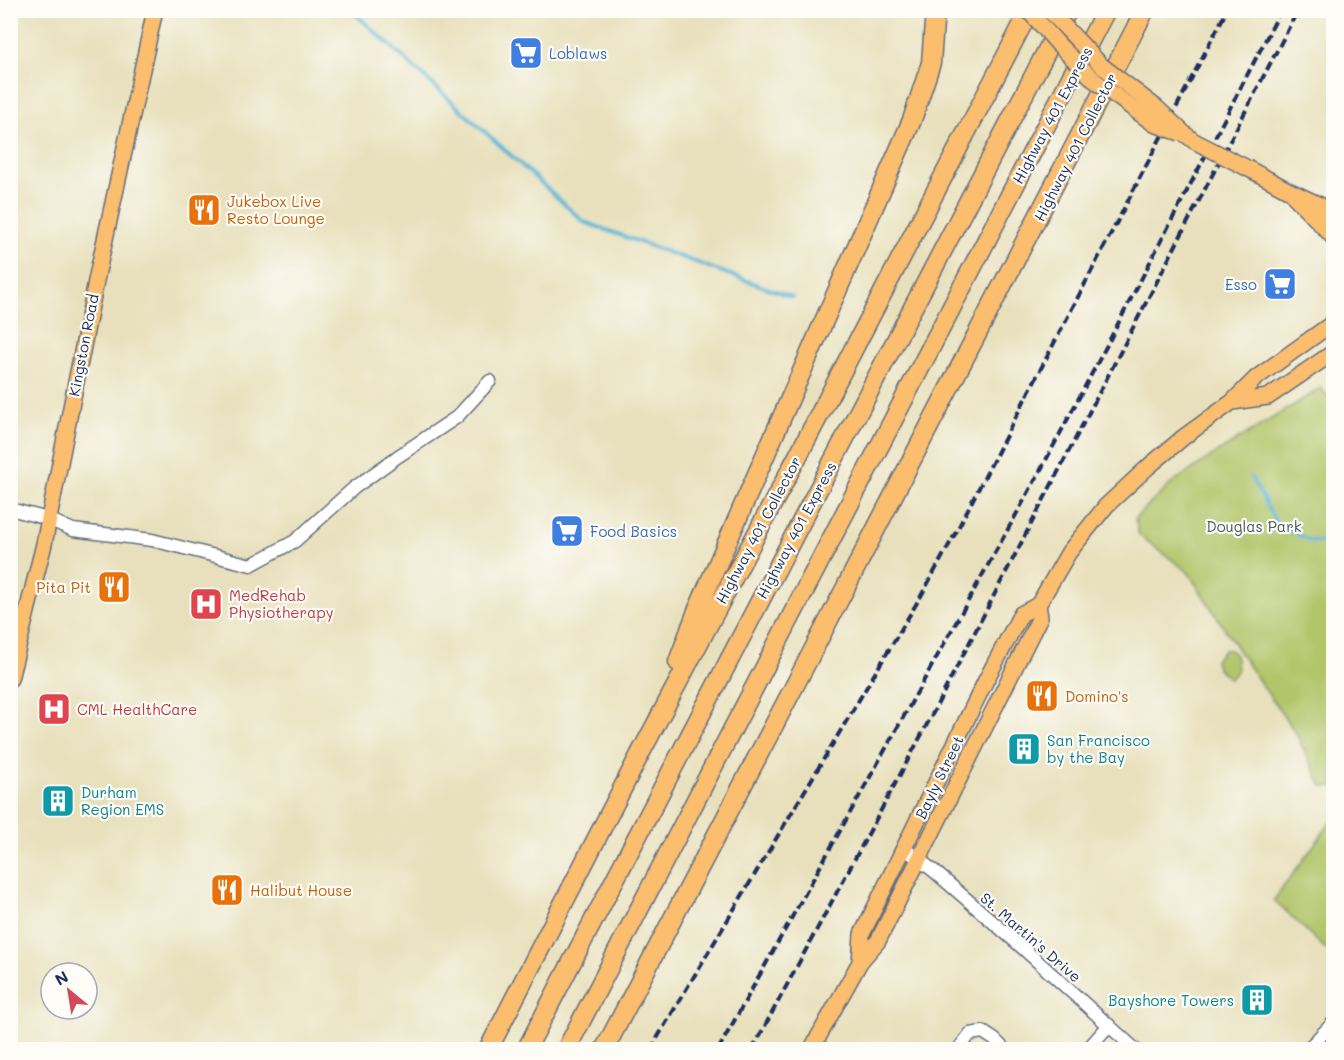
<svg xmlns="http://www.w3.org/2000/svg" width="1344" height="1060" font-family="Mali,sans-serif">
	<rect width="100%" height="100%" fill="#fdfcf7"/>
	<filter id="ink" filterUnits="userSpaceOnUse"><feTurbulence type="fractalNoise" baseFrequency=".0167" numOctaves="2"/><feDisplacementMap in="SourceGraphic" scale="12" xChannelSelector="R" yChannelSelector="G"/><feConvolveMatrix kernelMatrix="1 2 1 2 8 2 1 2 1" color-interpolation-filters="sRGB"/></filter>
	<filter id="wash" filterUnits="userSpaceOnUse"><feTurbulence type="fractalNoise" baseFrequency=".008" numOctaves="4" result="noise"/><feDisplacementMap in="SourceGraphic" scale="24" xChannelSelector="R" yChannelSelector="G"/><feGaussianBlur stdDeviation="1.35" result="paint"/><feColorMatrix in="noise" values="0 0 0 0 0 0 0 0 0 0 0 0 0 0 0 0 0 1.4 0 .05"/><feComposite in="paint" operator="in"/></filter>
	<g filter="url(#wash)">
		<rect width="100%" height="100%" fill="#e8e0bc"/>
		<!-- green -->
		<path fill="#b2c569" stroke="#667a64" stroke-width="1.5" d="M1321,388l13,16 -1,383 -11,-1 -27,-54 -47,-67 -60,-93 -49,-37 -4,-17 37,-35 41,-28z
			M1224,650h6l5,4 2,16 -7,9 -13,-11 -2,-8z
			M1333,819l1,137h-1l-59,-56z"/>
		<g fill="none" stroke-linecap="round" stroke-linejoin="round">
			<!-- stream -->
			<path stroke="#53b1d2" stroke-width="4" d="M351,10l233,212 208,75
				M1251,477l26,47 32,16 23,3 2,1"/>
		</g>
	</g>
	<g filter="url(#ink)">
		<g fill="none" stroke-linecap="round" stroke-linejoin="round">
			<!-- minor casing -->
			<g stroke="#636d7f" stroke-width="15">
				<path id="minor" d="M10,509l38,10 25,11 79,10 99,25 44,-24 59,-53 43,-31 60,-40 33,-36
					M905,849l29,22 82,71 120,108
					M958,1050l12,-16 13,-2 12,8 10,10
					M1087,1050l22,-25
					M1307,1050l27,-28"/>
			</g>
			<!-- major casing -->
			<g stroke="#636d7f" stroke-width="18">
				<path id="major" d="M1249,169l41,22 34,16 10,7
					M1294,196l40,42
					M1232,402l36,-5 66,-45
					M10,679l34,-135 53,-268 58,-266
					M860,962l2,-28 124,-254 35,-66 17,-9 31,-53 37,-46 42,-39 37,-31 47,-34 24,-24 78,-56
					M811,1050l49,-88 18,-21 162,-324 -2,-12"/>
			</g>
			<!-- highway casing -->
			<g stroke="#636d7f" stroke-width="21">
				<path id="highway" d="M678,662l19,-51 215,-491 19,-57 4,-53
					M488,1050l151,-294 162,-306 229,-440
					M526,1050l542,-1040
					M566,1050l540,-1040
					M604,1050l204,-390 337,-650"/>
			</g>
			<!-- minor -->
			<use href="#minor" stroke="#fff" stroke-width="12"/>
			<!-- major -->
			<use href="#major" stroke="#fbbd6e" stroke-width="15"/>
			<!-- highway -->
			<use href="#highway" stroke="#fbbd6e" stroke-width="18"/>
			<!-- rail -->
			<path stroke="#1b2f5e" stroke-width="4" stroke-dasharray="9 4.5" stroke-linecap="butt" d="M650,1050l271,-454 34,-62 272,-524
				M718,1050l319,-573 71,-134 173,-333
				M752,1050l171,-318 375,-722"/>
			<!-- major-bridge casing -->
			<g stroke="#636d7f" stroke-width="18" stroke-linecap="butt">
				<path id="major-bridge" d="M1028,10l31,35 35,35 60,44 26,9
					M1049,10l53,56 55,42 28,26 9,7 55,28"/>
			</g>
			<!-- major-bridge -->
			<use href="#major-bridge" stroke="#fbbd6e" stroke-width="15"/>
		</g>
	</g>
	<!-- icons -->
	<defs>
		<g id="supermarket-square" transform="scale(1.725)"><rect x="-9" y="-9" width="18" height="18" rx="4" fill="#3f7fe0" stroke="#fdfcf7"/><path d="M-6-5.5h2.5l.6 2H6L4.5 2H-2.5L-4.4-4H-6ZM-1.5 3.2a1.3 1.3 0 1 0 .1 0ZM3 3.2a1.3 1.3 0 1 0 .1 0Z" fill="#fff"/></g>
		<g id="restaurant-square" transform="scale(1.725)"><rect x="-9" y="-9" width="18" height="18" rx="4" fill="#e8710a" stroke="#fdfcf7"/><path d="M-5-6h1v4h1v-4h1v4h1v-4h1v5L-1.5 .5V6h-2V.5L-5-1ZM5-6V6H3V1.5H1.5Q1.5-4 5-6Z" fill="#fff"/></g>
		<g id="hospital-square" transform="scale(1.725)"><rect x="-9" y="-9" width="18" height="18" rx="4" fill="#e0444e" stroke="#fdfcf7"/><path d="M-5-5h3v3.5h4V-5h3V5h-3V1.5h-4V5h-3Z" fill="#fff"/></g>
		<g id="building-square" transform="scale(1.725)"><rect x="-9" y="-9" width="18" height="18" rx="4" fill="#0f9aa8" stroke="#fdfcf7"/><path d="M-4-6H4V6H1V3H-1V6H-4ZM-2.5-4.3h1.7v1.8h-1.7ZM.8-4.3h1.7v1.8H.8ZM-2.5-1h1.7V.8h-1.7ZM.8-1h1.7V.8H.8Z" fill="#fff"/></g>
	</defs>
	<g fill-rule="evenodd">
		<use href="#supermarket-square" x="526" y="53"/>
		<use href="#restaurant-square" x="204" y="210"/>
		<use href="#supermarket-square" x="1280" y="284"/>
		<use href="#supermarket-square" x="567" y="531"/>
		<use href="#restaurant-square" x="114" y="587"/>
		<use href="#hospital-square" x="206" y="604"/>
		<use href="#restaurant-square" x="1042" y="696"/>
		<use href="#hospital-square" x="54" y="709"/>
		<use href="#building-square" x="1024" y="749"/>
		<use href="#building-square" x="58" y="801"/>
		<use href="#restaurant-square" x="227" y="890"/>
		<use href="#building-square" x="1257" y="1000"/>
	</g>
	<g text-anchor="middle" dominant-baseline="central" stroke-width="4.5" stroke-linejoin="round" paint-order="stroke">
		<!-- shop labels -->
		<g font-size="15" fill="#366cbe" stroke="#fdfcf7" text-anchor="start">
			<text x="549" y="53">Loblaws</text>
			<text x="1257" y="284" text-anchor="end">Esso</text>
			<text x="590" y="531">Food Basics</text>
		</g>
		<!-- street labels -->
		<g font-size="15" fill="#1b2f5e" stroke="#fdfcf7">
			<text transform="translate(1052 115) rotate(-62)">Highway 401 Express</text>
			<text transform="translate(1075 147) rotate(-63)">Highway 401 Collector</text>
			<text transform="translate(83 345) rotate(-79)">Kingston Road</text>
			<text transform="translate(758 530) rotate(-62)">Highway 401 Collector</text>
			<text transform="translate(796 530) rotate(-62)">Highway 401 Express</text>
			<text transform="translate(939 777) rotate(-64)">Bayly Street</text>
			<text transform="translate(1031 937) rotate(41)">St. Martin's Drive</text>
		</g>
		<!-- food labels -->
		<g font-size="15" fill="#c56008" stroke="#fdfcf7" text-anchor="start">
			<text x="227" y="201">Jukebox Live<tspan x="227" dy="17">Resto Lounge</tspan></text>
			<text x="91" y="587" text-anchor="end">Pita Pit</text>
			<text x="1065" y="696">Domino's</text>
			<text x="250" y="890">Halibut House</text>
		</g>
		<!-- park labels -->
		<g font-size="15" fill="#485c61" stroke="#fdfcf7">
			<text x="1254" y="526">Douglas Park</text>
		</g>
		<!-- health labels -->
		<g font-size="15" fill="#be3a42" stroke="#fdfcf7" text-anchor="start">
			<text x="229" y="595">MedRehab<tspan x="229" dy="17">Physiotherapy</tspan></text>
			<text x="77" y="709">CML HealthCare</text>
		</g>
		<!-- culture labels -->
		<g font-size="15" fill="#0d838f" stroke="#fdfcf7" text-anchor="start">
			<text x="1047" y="740">San Francisco<tspan x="1047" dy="17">by the Bay</tspan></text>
			<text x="81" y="792">Durham<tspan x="81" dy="17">Region EMS</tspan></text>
			<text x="1234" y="1000" text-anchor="end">Bayshore Towers</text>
		</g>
	</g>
	<!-- margin -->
	<rect width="1344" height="1060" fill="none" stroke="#fdfcf7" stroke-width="36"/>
	<!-- north arrow -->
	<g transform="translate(69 991) rotate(330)"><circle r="28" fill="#fdfcf7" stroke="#a3aaba" stroke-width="1.5"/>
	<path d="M0-4.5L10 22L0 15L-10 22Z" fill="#d1495b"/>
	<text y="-9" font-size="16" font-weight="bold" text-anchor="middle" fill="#1b2f5e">N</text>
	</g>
</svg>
